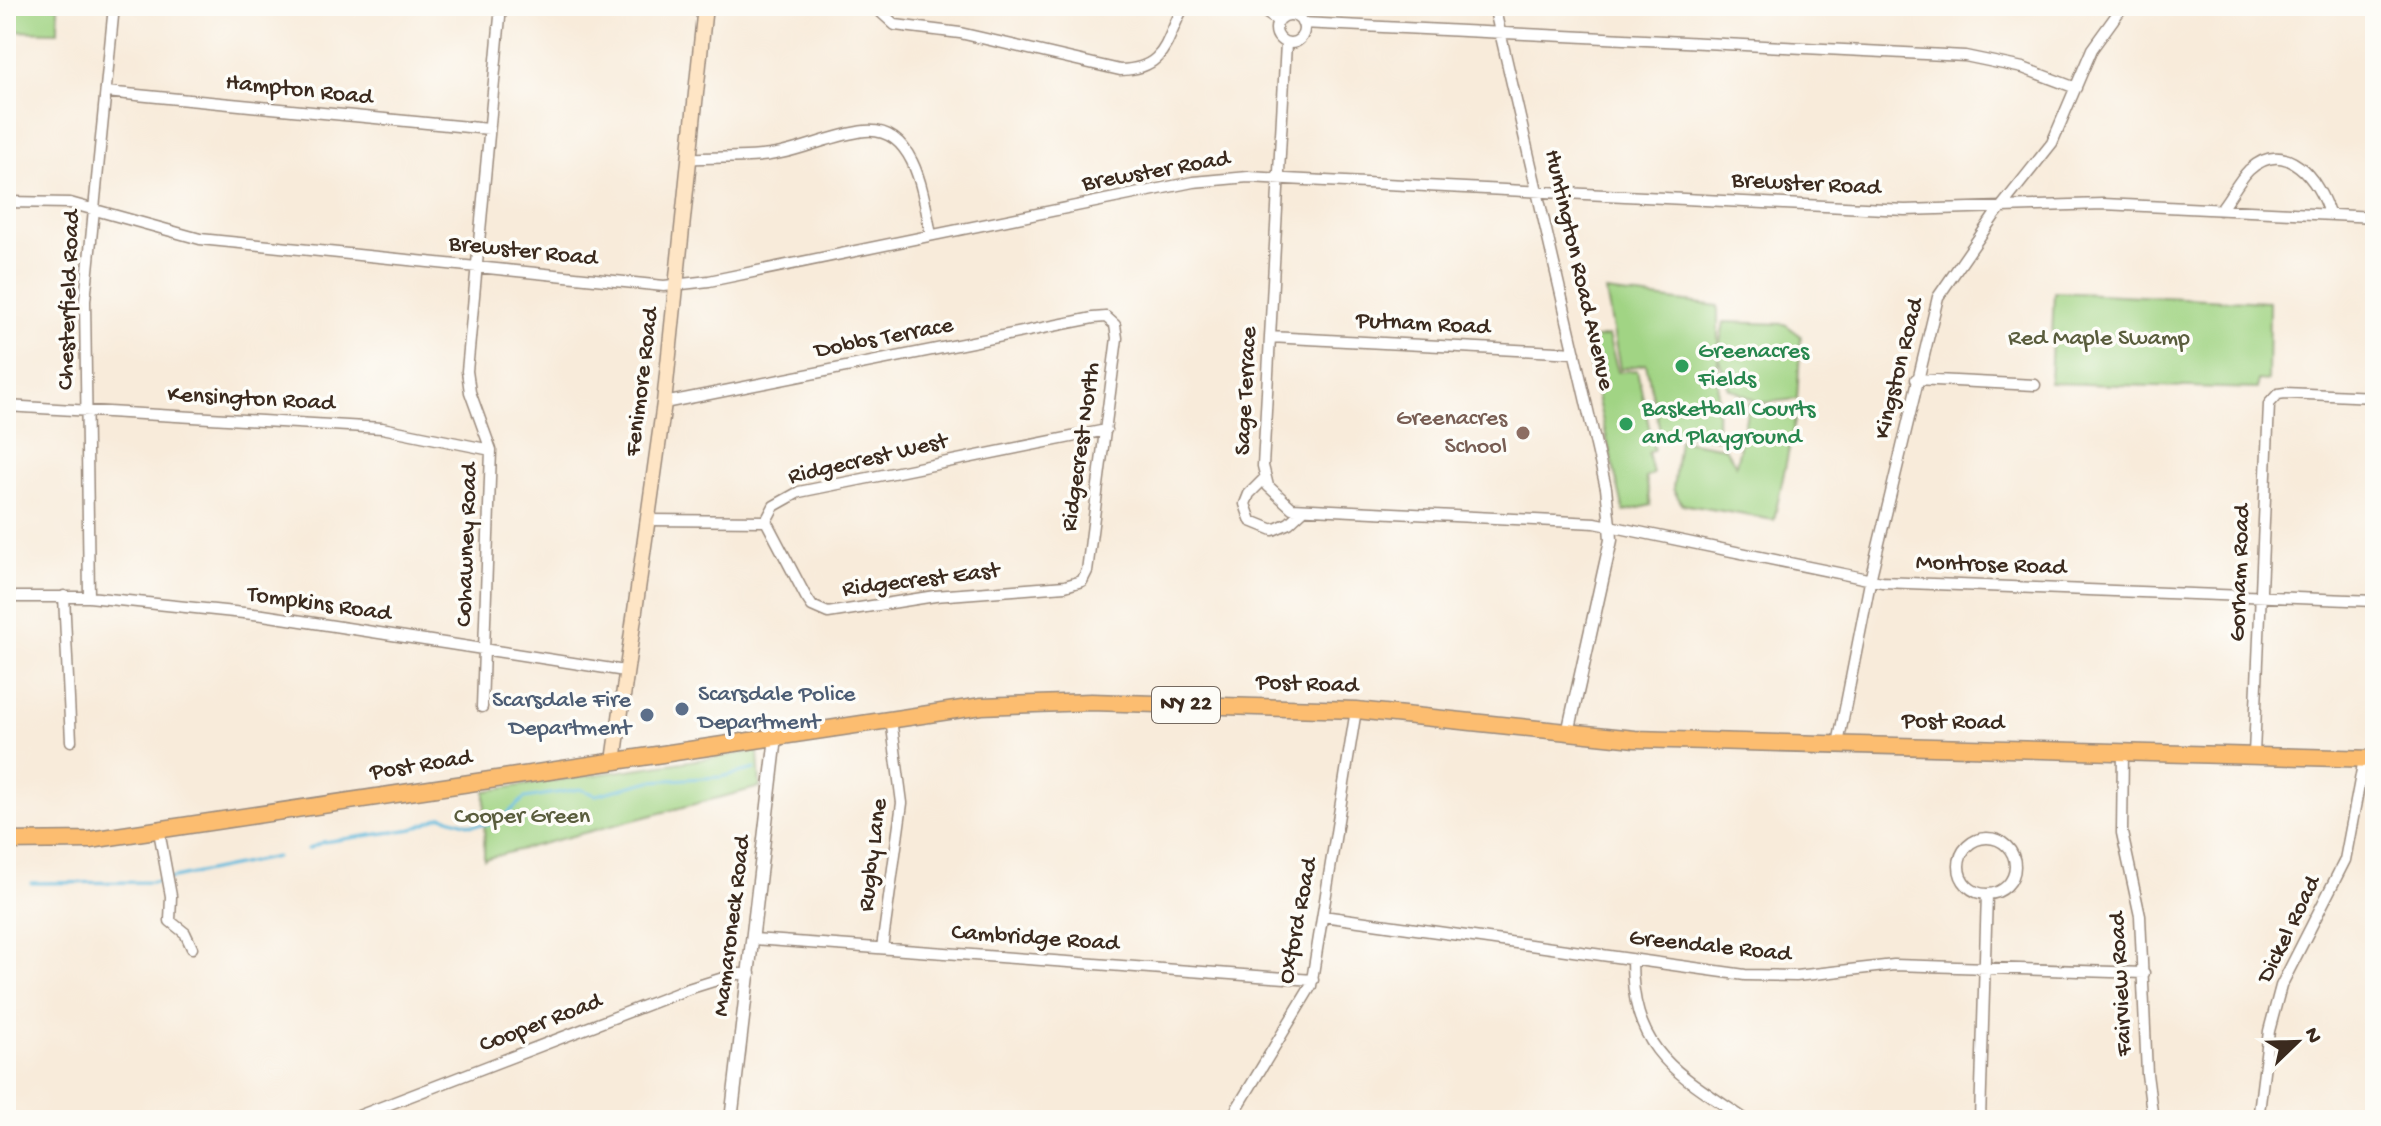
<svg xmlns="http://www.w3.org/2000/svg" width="2381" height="1126" font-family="'Gochi Hand',sans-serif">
	<rect width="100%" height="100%" fill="#fdfcf7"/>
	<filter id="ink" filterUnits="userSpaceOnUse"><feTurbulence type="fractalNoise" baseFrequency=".0125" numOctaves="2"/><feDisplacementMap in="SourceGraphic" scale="16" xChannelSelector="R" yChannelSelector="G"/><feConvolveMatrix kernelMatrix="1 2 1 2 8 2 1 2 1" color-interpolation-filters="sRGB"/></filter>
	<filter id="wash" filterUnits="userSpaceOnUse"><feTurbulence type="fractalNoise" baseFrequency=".006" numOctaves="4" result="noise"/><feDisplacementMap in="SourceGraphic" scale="32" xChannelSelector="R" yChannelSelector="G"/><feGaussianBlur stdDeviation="1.8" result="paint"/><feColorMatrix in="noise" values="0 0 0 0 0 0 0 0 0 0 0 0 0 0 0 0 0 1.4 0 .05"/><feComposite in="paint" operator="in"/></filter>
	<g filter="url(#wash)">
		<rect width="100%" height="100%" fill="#f8ebda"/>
		<!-- green -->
		<path fill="#a1d484" stroke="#6e7f51" stroke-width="2" d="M6,6h52v26l-52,-1z
			M1606,292l112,14v46l6,-30 61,2 16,12 -4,63 -37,4 -31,-15 -11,-31 -1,82 -57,-8 -14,-67 -26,5z
			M2054,292l215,10 -1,79 -11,-1v9l-207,-6z
			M1608,336l10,36 19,-2 17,80 -6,3 5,21 -7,4 5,27 -27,7 -40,-171z
			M1749,403l48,8 -23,109 -92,-16 -9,-15 6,-49 46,8 11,17z
			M758,751l2,36 -276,72 1,-68z"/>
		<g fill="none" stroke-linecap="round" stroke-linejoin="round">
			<!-- stream -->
			<path stroke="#60badd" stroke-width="3" d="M308,849l15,-7 90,-13 29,-13 30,9 23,-1 30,-26 55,-9 16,6 55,-14 70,-4 34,-8
				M31,883l123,-1 122,-25"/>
		</g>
	</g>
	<g filter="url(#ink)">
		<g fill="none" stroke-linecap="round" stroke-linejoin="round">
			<!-- minor casing -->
			<g stroke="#9a8a7c" stroke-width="13">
				<path id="minor" d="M874,6l21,19 65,8 160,37c48,-1 45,-31 64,-64
					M1256,6l22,15
					M1494,6l112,482 4,37
					M2372,6l3,4
					M1276 29a14 14 0 1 1 28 0a14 14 0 1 1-28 0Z
					M1302,23l663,33 58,12 53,20
					M1286,43l-23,423 5,20 24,22 303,15 287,59 493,19
					M106,92l383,37
					M688,159c31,-3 63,1 93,-6 28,-6 56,-19 84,-22 52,-5 59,69 66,104
					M6,202l64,1 130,36 464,47 45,-5 484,-99 55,-5 657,33 198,-6 272,13
					M2220,210c10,-12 18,-29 29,-40 37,-34 70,10 80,44
					M1270,337l305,16
					M1916,379l119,6
					M664,403l429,-85 13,-1 9,8 2,13 -30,233 -5,10 -17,5 -130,10 -107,17 -16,-7 -6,-9 -40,-76
					M6,406l376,22 109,22
					M1265,478l-16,16 -4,10 6,17 22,9 16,-7 14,-13
					M648,520l118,1
					M766,521l8,-15 25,-14 307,-62
					M64,596l7,145
					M6,597h83l174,18 362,56
					M89,597l-4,-296 29,-295
					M482,707l9,-257 -21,-58 -3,-21 34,-365
					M1838,744l34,-172 66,-275 56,-81 58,-73 40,-94 31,-43
					M2123,751l-1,82 18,83 7,158 6,46
					M2254,754l15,-350 9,-10 7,-1 90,4
					M159,831l12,65 -1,25 15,12 7,15
					M1959 866a28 28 0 1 1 56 0a28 28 0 1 1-56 0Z
					M1323,916l422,59 51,1 98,-11 250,8
					M754,939l559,41
					M882,948l20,-145 -11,-84
					M1632,960c0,94 46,113 114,160
					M348,1120l340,-131 48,-15h14
					M1230,1120l81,-134 45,-276
					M1980,1120l7,-226
					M2258,1120l11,-89 12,-45 64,-126 19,-101"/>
			</g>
			<!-- tertiary casing -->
			<g stroke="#9a8a7c" stroke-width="15">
				<path id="tertiary" d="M1568,733l43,-193 -1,-15
					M731,1120l45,-383"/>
			</g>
			<!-- secondary casing -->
			<g stroke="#9a8a7c" stroke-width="17">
				<path id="secondary" d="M614,761l50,-358 41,-397"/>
			</g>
			<!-- primary casing -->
			<g stroke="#9a8a7c" stroke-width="19">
				<path id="primary" d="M6,841l84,-1 892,-134 109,-4 265,8 279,29 740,20"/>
			</g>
			<!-- minor -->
			<use href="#minor" stroke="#fff" stroke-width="10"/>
			<!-- tertiary -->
			<use href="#tertiary" stroke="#fff" stroke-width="12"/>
			<!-- secondary -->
			<use href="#secondary" stroke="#fee5c5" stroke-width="14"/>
			<!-- primary -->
			<use href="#primary" stroke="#fcbd6f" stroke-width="16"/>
		</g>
	</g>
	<!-- markers -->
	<g fill="#2e9e5b" stroke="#fdfcf7" stroke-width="3">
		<circle cx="1682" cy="366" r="8"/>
		<circle cx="1626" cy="424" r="8"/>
	</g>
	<circle fill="#8d6e63" stroke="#fdfcf7" stroke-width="3" cx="1523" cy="433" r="8"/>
	<g fill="#5c6f8a" stroke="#fdfcf7" stroke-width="3">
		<circle cx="682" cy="709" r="8"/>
		<circle cx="647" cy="715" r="8"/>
	</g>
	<g text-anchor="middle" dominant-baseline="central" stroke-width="7" stroke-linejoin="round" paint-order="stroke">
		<!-- shield labels -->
		<rect fill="#fdfcf7" stroke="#75695f" stroke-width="2" x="1152" y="687" width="68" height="36" rx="6"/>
		<g font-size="22" font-weight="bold" fill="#3b2a1e">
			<text x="1186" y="705">NY 22</text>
		</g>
		<!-- street labels -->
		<g font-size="24" fill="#3b2a1e" stroke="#fdfcf7">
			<text transform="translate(299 91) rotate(6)">Hampton Road</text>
			<text transform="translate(1156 172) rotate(-10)">Brewster Road</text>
			<text transform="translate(1806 185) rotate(3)">Brewster Road</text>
			<text transform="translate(523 252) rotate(6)">Brewster Road</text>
			<text transform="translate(1578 270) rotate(77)">Huntington Road Avenue</text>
			<text transform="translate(70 300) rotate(-88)">Chesterfield Road</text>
			<text transform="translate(1423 325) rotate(3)">Putnam Road</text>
			<text transform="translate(884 339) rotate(-11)">Dobbs Terrace</text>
			<text transform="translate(1900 369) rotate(-76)">Kingston Road</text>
			<text transform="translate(643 382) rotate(-83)">Fenimore Road</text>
			<text transform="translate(1247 391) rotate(-87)">Sage Terrace</text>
			<text transform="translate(251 400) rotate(3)">Kensington Road</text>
			<text transform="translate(1082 447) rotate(-82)">Ridgecrest North</text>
			<text transform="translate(868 460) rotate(-13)">Ridgecrest West</text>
			<text transform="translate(468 545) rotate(-88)">Cohawney Road</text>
			<text transform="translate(1991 566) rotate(2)">Montrose Road</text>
			<text transform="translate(2241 573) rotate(-88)">Gorham Road</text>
			<text transform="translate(921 581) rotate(-7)">Ridgecrest East</text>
			<text transform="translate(319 605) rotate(8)">Tompkins Road</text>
			<text transform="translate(1307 685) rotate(2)">Post Road</text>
			<text transform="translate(1953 723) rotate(1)">Post Road</text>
			<text transform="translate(421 766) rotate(-9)">Post Road</text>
			<text transform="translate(874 855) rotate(-83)">Rugby Lane</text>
			<text transform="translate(1299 921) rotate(-79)">Oxford Road</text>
			<text transform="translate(733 926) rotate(-83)">Mamaroneck Road</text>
			<text transform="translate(2290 930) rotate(-64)">Dickel Road</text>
			<text transform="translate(1035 939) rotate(4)">Cambridge Road</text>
			<text transform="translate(1710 947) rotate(6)">Greendale Road</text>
			<text transform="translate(2122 984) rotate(-93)">Fairview Road</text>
			<text transform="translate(541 1024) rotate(-21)">Cooper Road</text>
		</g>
		<!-- park labels -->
		<g font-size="24" fill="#5a5d3d" stroke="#fdfcf7">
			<text x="2099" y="339">Red Maple Swamp</text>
			<text x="522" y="817">Cooper Green</text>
		</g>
		<!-- leisure labels -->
		<g font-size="24" fill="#27864d" stroke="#fdfcf7" text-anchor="start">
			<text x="1698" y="352">Greenacres<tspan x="1698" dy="28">Fields</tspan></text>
			<text x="1642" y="410">Basketball Courts<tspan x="1642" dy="28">and Playground</tspan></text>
		</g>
		<!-- education labels -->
		<g font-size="24" fill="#785e54" stroke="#fdfcf7" text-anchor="end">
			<text x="1507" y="419">Greenacres<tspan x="1507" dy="28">School</tspan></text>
		</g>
		<!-- service labels -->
		<g font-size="24" fill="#4e5e75" stroke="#fdfcf7" text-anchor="start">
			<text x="698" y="695">Scarsdale Police<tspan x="698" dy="28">Department</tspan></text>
			<text x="631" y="701" text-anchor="end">Scarsdale Fire<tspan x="631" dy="28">Department</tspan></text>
		</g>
	</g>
	<!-- margin -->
	<rect width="2381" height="1126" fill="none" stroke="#fdfcf7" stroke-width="32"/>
	<!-- north arrow -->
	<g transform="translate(2297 1042) rotate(67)" stroke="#fdfcf7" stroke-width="6" paint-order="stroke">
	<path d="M0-6L14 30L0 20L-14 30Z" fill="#3b2a1e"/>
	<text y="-12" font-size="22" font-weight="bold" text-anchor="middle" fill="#3b2a1e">N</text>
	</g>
</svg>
